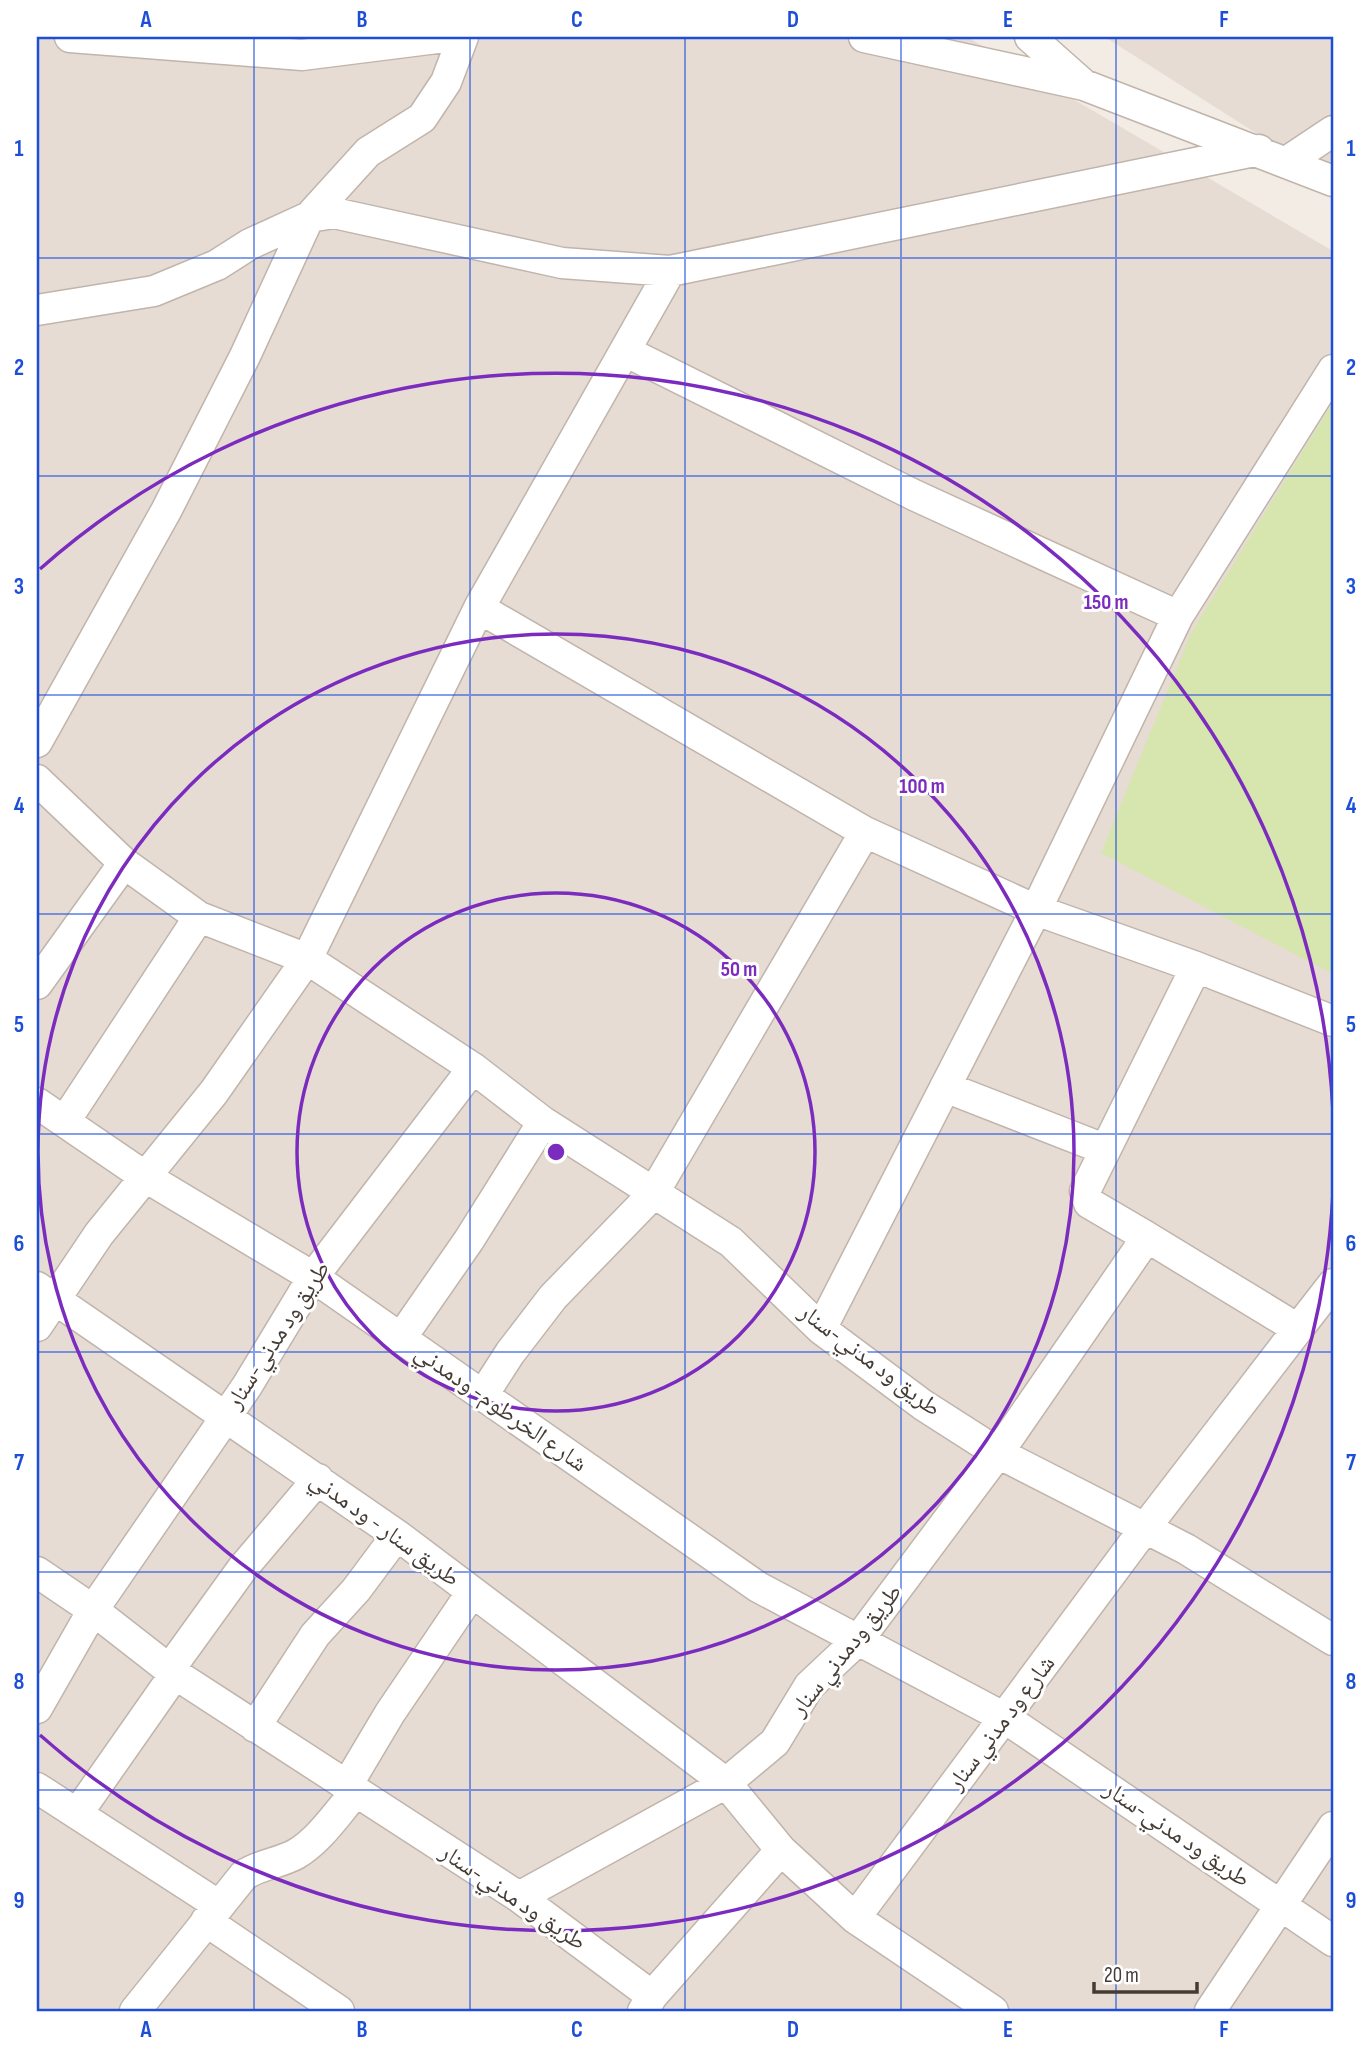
<svg xmlns="http://www.w3.org/2000/svg" width="1370" height="2048" font-family="'Sofia Sans Condensed','Noto Naskh Arabic',sans-serif">
	<rect width="100%" height="100%" fill="#f2ece5"/>
	<!-- residential -->
	<path fill="#e6dcd3" d="M37,37h930l366,214v1760h-1296z
		M1100,37h233v145l-225,-143z"/>
	<!-- green -->
	<path fill="#d7e5af" d="M1333,402v572l-232,-121 90,-220z"/>
	<g fill="none" stroke-linecap="round" stroke-linejoin="round">
		<!-- street casing -->
		<g stroke="#c0b4ab" stroke-width="33">
			<path id="street" d="M70,37l232,18 143,-18
				M864,37l220,48 249,96
				M1030,37l54,48
				M1288,161l45,-30
				M37,310l117,-19 63,-26 33,-21 59,-27 25,-4 228,50 108,8 589,-121
				M625,351l289,144 264,121
				M479,608l386,224 171,78 160,57 137,54
				M37,742l129,-231 79,-155 64,-139 59,-65 54,-34 24,-36 17,-45
				M37,780l87,83 75,54 108,42 166,109 70,54 188,120 90,87 102,76 75,48 188,96 147,91
				M37,984l87,-121
				M945,1087l159,62
				M37,1103l107,73 169,101 445,310 247,131 328,223
				M65,1121l134,-204
				M1147,1237l-58,-34 -4,-12 111,-224
				M37,1287l360,248 329,248 55,67 74,68 138,93
				M37,1326l62,-92 115,-142 93,-133 172,-351 191,-337
				M821,1329l215,-419 142,-294 155,-246
				M401,1338l68,-98 74,-118
				M483,1395l27,-42 43,-56 100,-103 212,-362
				M37,1572l56,38 82,64 344,223 133,99
				M169,1670l73,-101 76,-90
				M37,1708l56,-98 154,-224 66,-109 160,-209
				M255,1727l60,-92 41,-45 41,-55
				M346,1787l44,-74 82,-121
				M37,1788l181,117
				M77,1814l98,-140
				M519,1897l207,-114 49,-41 34,-56 50,-47 139,-186 149,-216 151,92 35,-45
				M855,1918l290,-390 153,-199
				M206,1921l133,90
				M135,2011l109,-136c17,-11 36,-12 52,-21 24,-14 41,-41 59,-61
				M643,2011l9,-15 129,-146
				M1210,2011l123,-184"/>
		</g>
		<!-- street -->
		<use href="#street" stroke="#fff" stroke-width="30"/>
	</g>
	<!-- grid -->
	<path fill="none" stroke="#1d4ed8" stroke-width="2" stroke-opacity="0.55" d="M254,37v1974M470,37v1974M685,37v1974M901,37v1974M1116,37v1974M37,258h1296M37,476h1296M37,695h1296M37,914h1296M37,1134h1296M37,1352h1296M37,1572h1296M37,1790h1296"/>
	<!-- distance rings -->
	<g fill="none" stroke="#7b2cbf" stroke-width="3.5">
		<circle cx="556" cy="1152" r="259"/>
		<circle cx="556" cy="1152" r="518"/>
		<path d="M1333 1193A778 778 0 0 1 40 1735M40 569A778 778 0 0 1 1333 1111"/>
	</g>
	<g text-anchor="middle" dominant-baseline="central" stroke-width="6" stroke-linejoin="round" paint-order="stroke">
		<!-- street labels -->
		<g font-size="24" fill="#443b35" stroke="#fff">
			<text transform="translate(278 1335) rotate(-57)">طريق ود مدني-سنار</text>
			<text transform="translate(870 1360) rotate(37)">طريق ود مدني-سنار</text>
			<text transform="translate(501 1408) rotate(35)">شارع الخرطوم- ودمدني</text>
			<text transform="translate(385 1529) rotate(36)">طريق سنار - ود مدني</text>
			<text transform="translate(846 1650) rotate(-51)">طريق ودمدني سنار</text>
			<text transform="translate(1001 1723) rotate(-53)">شارع ود مدني سنار</text>
			<text transform="translate(1177 1834) rotate(34)">طريق ود مدني-سنار</text>
			<text transform="translate(513 1897) rotate(34)">طريق ود مدني-سنار</text>
		</g>
	</g>
	<circle cx="556" cy="1152" r="10" fill="#7b2cbf" stroke="#fff" stroke-width="3.5"/>
	<g font-size="21" text-anchor="middle" font-weight="bold" fill="#7b2cbf" stroke="#fff" stroke-width="6" stroke-linejoin="round" paint-order="stroke">
		<text x="1106" y="609">150 m</text>
		<text x="922" y="793">100 m</text>
		<text x="739" y="976">50 m</text>
	</g>
	<!-- border -->
	<rect width="1370" height="2048" fill="none" stroke="#ffffff" stroke-width="77"/>
	<!-- scale -->
	<path d="M1094 1982v10h103v-10" fill="none" stroke="#443b35" stroke-width="3.5"/>
	<text x="1104" y="1982" font-size="21" fill="#443b35" stroke="#ffffff" stroke-width="5" paint-order="stroke">20 m</text>
	<rect x="38" y="38" width="1294" height="1972" fill="none" stroke="#1d4ed8" stroke-width="2.5"/>
	<g font-size="23" text-anchor="middle" font-weight="bold" fill="#1d4ed8">
		<text x="146" y="27">A</text>
		<text x="362" y="27">B</text>
		<text x="577" y="27">C</text>
		<text x="793" y="27">D</text>
		<text x="1008" y="27">E</text>
		<text x="1224" y="27">F</text>
		<text x="19" y="156">1</text>
		<text x="1351" y="156">1</text>
		<text x="19" y="375">2</text>
		<text x="1351" y="375">2</text>
		<text x="19" y="594">3</text>
		<text x="1351" y="594">3</text>
		<text x="19" y="813">4</text>
		<text x="1351" y="813">4</text>
		<text x="19" y="1032">5</text>
		<text x="1351" y="1032">5</text>
		<text x="19" y="1251">6</text>
		<text x="1351" y="1251">6</text>
		<text x="19" y="1470">7</text>
		<text x="1351" y="1470">7</text>
		<text x="19" y="1689">8</text>
		<text x="1351" y="1689">8</text>
		<text x="19" y="1908">9</text>
		<text x="1351" y="1908">9</text>
		<text x="146" y="2037">A</text>
		<text x="362" y="2037">B</text>
		<text x="577" y="2037">C</text>
		<text x="793" y="2037">D</text>
		<text x="1008" y="2037">E</text>
		<text x="1224" y="2037">F</text>
	</g>
</svg>
